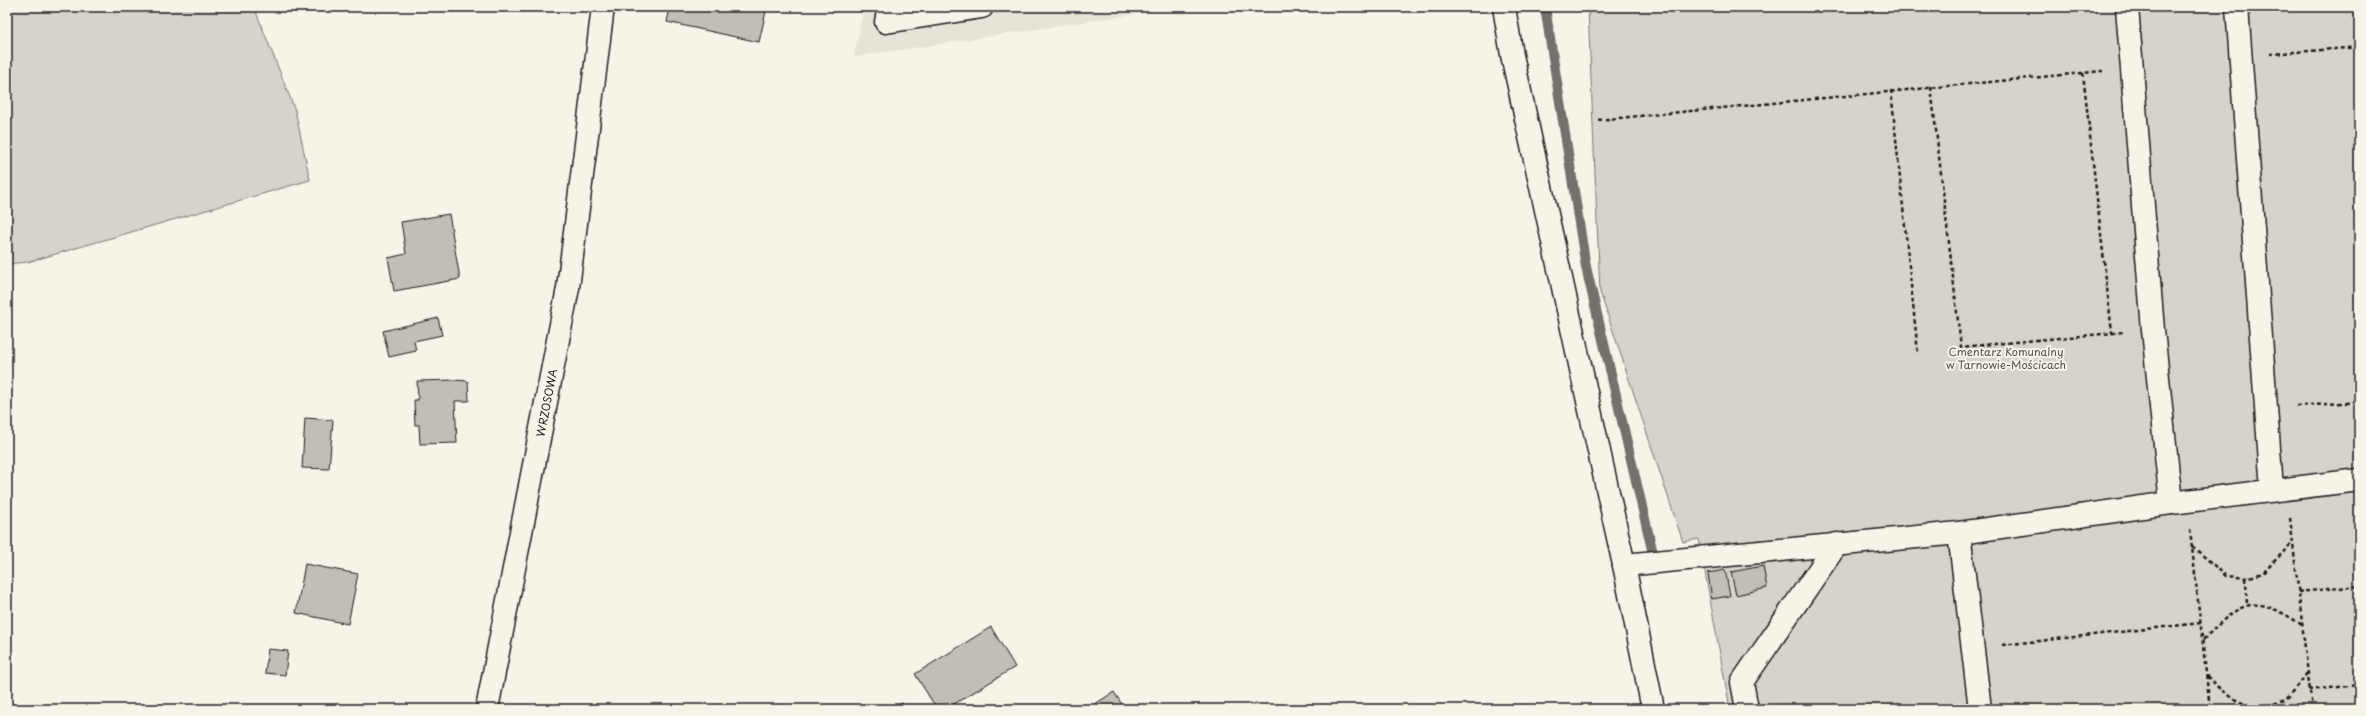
<svg xmlns="http://www.w3.org/2000/svg" width="2366" height="716" font-family="'Playpen Sans',sans-serif">
	<rect width="100%" height="100%" fill="#f7f3e8"/>
	<filter id="ink" filterUnits="userSpaceOnUse"><feTurbulence type="fractalNoise" baseFrequency=".025" numOctaves="2"/><feDisplacementMap in="SourceGraphic" scale="8" xChannelSelector="R" yChannelSelector="G"/><feConvolveMatrix kernelMatrix="1 2 1 2 8 2 1 2 1" color-interpolation-filters="sRGB"/></filter>
	<g filter="url(#ink)">
		<!-- built -->
		<path fill="#e6e3d9" d="M864,7h318l-328,50z"/>
		<!-- green -->
		<path fill="#d7d3cb" stroke="#7a7874" d="M7,7h247l41,103 15,70 -282,82 -21,2z
			M1588,7h771v702h-629l-31,-170 -16,3 -83,-250z"/>
		<g fill="none" stroke-linecap="round" stroke-linejoin="round">
			<!-- stream -->
			<path stroke="#72716c" stroke-width="10" d="M1545,7l41,260 69,295"/>
		</g>
		<!-- building -->
		<path fill="#c0beb5" stroke="#1c1c1c" d="M670,7h97l-8,35 -92,-20z
			M449,214l11,65 -66,12 -6,-33 18,-4 -5,-32z
			M438,318l4,17 -28,6 2,10 -27,6 -6,-26z
			M454,380l14,1 1,20h-14l2,42 -37,1 -1,-19h-4l-1,-25h4l-1,-19z
			M305,418l28,2 -4,49 -27,-1z
			M305,564l53,10 -10,50 -52,-11z
			M1763,566l4,22 -31,7 -5,-23z
			M1725,570l5,26 -18,3 -4,-26z
			M991,627l24,40 -69,42h-9l-22,-35z
			M268,649l20,2 -3,24 -20,-2z
			M1114,692l11,17h-38z
			M902,703l4,6h-13z"/>
		<g fill="none" stroke-linecap="round" stroke-linejoin="round">
			<!-- minor casing -->
			<g stroke="#1c1c1c" stroke-width="25">
				<g id="minor">
					<path d="M889,7l-3,15 96,-15"/>
					<path d="M1504,7l8,48 112,510 29,144"/>
					<path d="M2127,7l26,323 18,173"/>
					<path d="M2237,7l35,483"/>
					<path d="M1959,533l21,176"/>
					<path d="M1624,565l335,-32 212,-30 188,-23"/>
					<path id="s1" d="M487,709l81,-421 35,-281"/>
					<path d="M1747,709l-5,-27 95,-138"/>
				</g>
			</g>
			<!-- path -->
			<path stroke="#1c1c1c" stroke-width="2.5" stroke-dasharray="4 3" stroke-linecap="butt" d="M2270,54l89,-7
				M2083,73l29,260
				M1931,87l30,260 163,-15
				M1891,90l27,263
				M1598,120l505,-49
				M2296,406l63,-4
				M2290,518l22,191
				M2190,529l20,180
				M2192,546l34,30 20,2 17,-5 29,-30
				M2246,578l1,27
				M2298,592l61,-6
				M2203,640c38,-39 50,-48 99,-15
				M2002,645l199,-22
				M2207,676c22,24 46,40 78,23 9,-6 16,-18 22,-26
				M2309,690l50,-5"/>
			<!-- minor -->
			<use href="#minor" stroke="#f7f3e8" stroke-width="22"/>
		</g>
	</g>
	<g text-anchor="middle" dominant-baseline="central" stroke-width="4" stroke-linejoin="round" paint-order="stroke">
		<!-- park labels -->
		<g font-size="11" fill="#545351" stroke="#f7f3e8">
			<text x="2006" y="351">Cmentarz Komunalny<tspan x="2006" dy="13">w Tarnowie-Mościcach</tspan></text>
		</g>
		<!-- street labels -->
		<g font-size="11" fill="#1c1c1c" stroke="#f7f3e8">
			<text stroke="none"><textPath href="#s1" startOffset="312">WRZOSOWA</textPath></text>
		</g>
	</g>
	<!-- margin -->
	<rect width="2366" height="716" fill="none" stroke="#f7f3e8" stroke-width="24"/>
	<rect x="12" y="12" width="2342" height="692" fill="none" stroke="#1c1c1c" stroke-width="1.5" filter="url(#ink)"/>
</svg>
